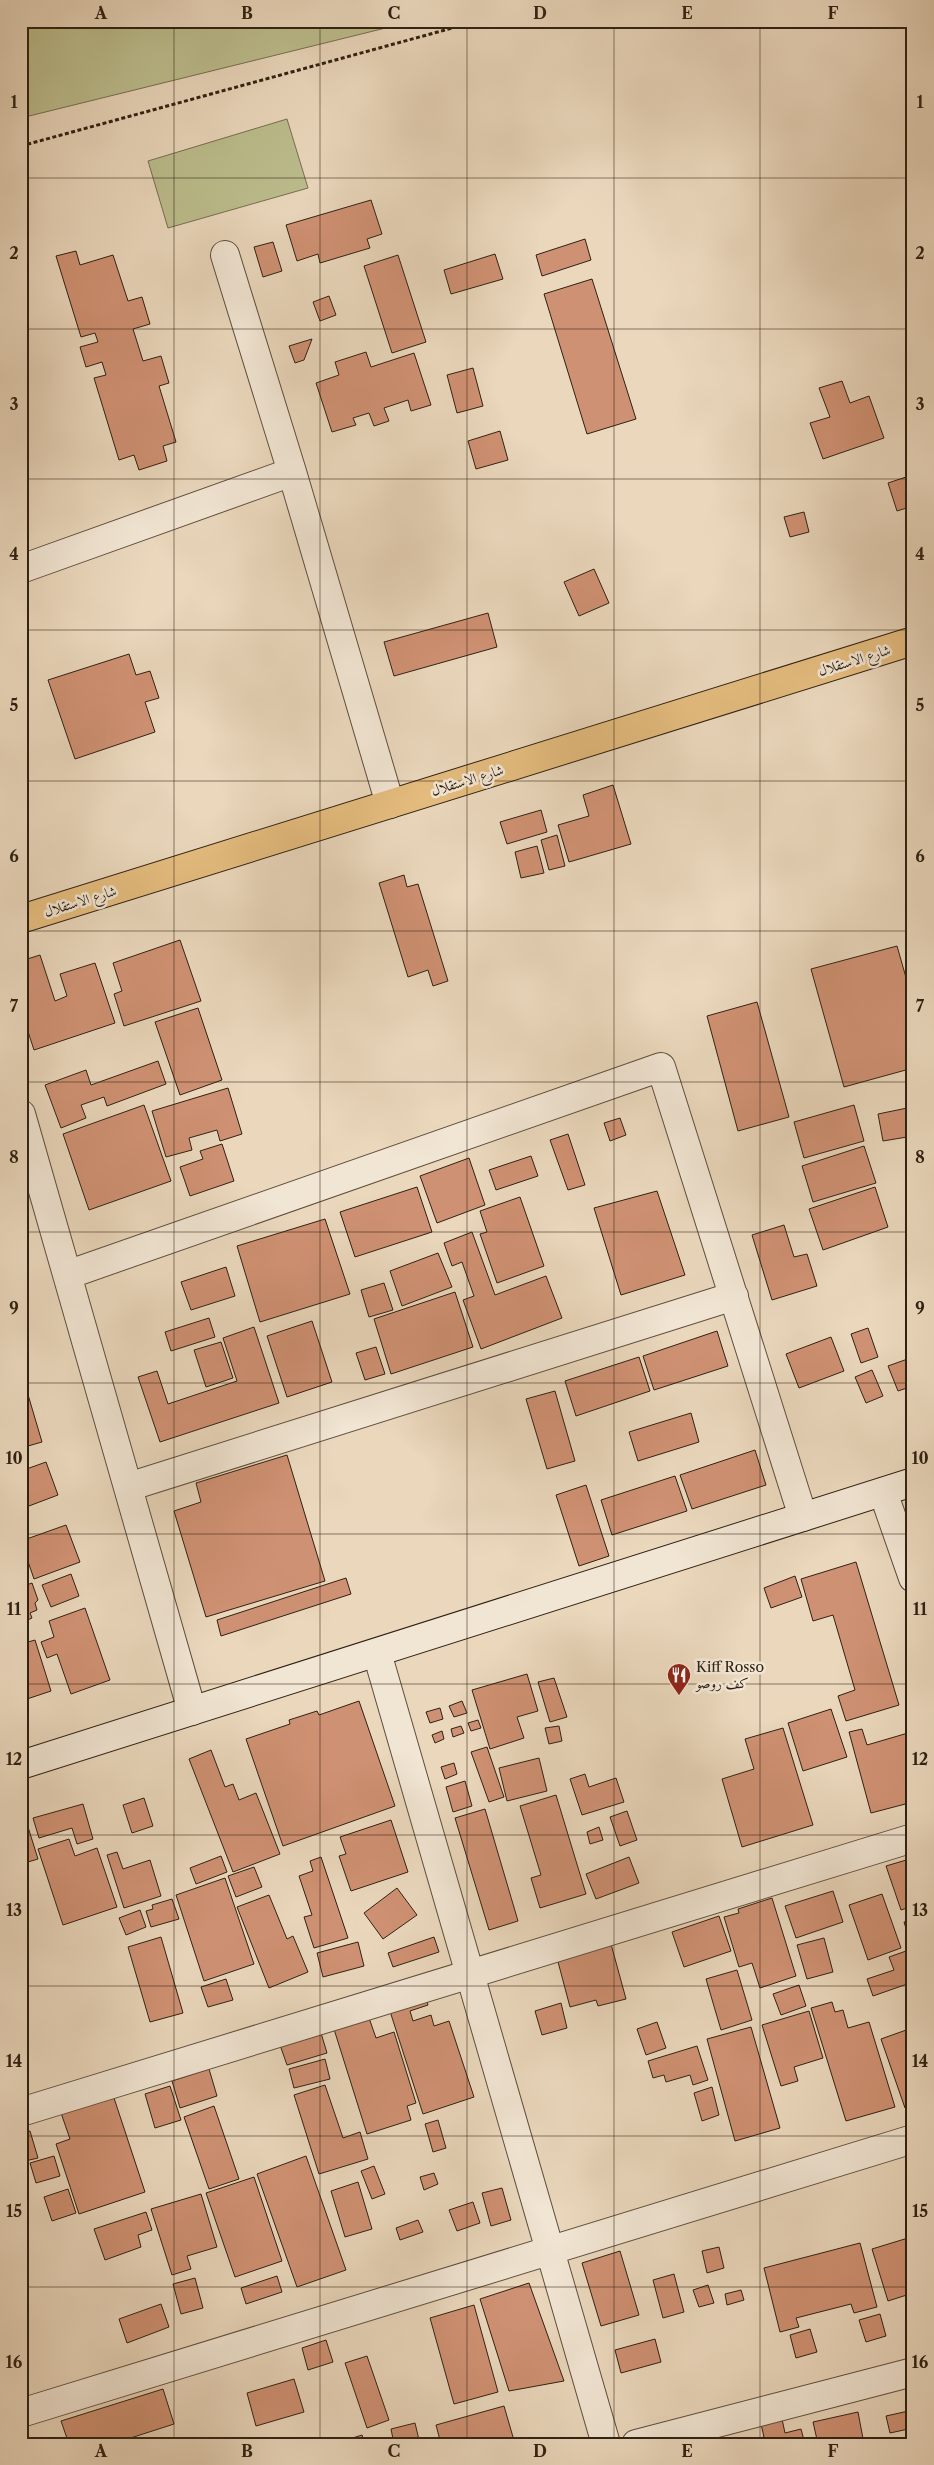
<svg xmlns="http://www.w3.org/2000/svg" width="934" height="2465" font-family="'Libre Caslon Text',Amiri,serif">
	<rect width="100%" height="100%" fill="#ead7bc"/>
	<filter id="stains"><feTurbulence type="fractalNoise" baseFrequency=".004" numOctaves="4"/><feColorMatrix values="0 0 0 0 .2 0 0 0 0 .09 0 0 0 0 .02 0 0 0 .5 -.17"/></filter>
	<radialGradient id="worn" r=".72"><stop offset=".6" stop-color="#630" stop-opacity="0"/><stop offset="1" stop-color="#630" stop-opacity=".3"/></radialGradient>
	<!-- green -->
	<path fill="#bcbd8d" stroke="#766f50" d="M21,21h393l-393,97z
		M287,119l21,69 -140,40 -20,-67z"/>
	<!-- building -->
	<path fill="#cf9173" stroke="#2f2113" d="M371,200l11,34 -15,5 3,9 -50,15 -2,-9 -21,7 -11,-36z
		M585,239l6,21 -49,16 -6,-21z
		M273,242l9,29 -19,6 -9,-30z
		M76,251l4,14 33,-10 15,46 14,-4 8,27 -17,5 10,32 18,-5 8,27 -10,3 17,56 -13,4 4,15 -28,9 -5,-15 -15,5 -25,-82 12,-3 -4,-13 -16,5 -6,-20 18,-5 -3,-9 -14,4 -25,-81z
		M495,254l8,25 -52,15 -7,-24z
		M398,255l28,87 -34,11 -28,-87z
		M592,279l44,140 -49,15 -43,-140z
		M329,296l7,19 -16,6 -7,-19z
		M312,339l-8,21 -9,3 -6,-17z
		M366,352l5,15 43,-14 17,52 -20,6 -3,-11 -24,8 5,13 -15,5 -5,-13 -16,5 3,7 -24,7 -16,-49 23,-8 -4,-13z
		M473,368l10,38 -26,7 -10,-38z
		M842,381l8,22 19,-7 15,42 -61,21 -13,-36 20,-6 -11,-29z
		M500,431l8,29 -32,9 -8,-28z
		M912,475l1,31 -16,5 -9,-28z
		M804,512l5,20 -19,5 -6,-20z
		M594,569l15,34 -30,13 -15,-34z
		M488,613l9,34 -103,29 -10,-34z
		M129,654l7,21 14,-4 9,27 -14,4 10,30 -80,27 -27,-79z
		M613,785l18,59 -62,18 -11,-37 31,-9 -6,-21z
		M541,810l6,22 -40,12 -7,-22z
		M557,835l8,31 -16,4 -8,-30z
		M537,846l7,27 -23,5 -6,-26z
		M404,875l3,12 11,-3 30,97 -15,5 -5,-16 -20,7 -29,-94z
		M180,940l21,61 -77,25 -10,-32 8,-3 -9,-28z
		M897,946l16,56v66l-69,19 -33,-118z
		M40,955l15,46 12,-5 -7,-22 35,-11 20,60 -81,27 -13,-40v-49z
		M757,1002l32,115 -51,14 -31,-115z
		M198,1008l24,72 -42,15 -25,-73z
		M158,1061l8,23 -59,22 -3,-9 -23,8 5,13 -25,10 -16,-43 41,-15 5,15z
		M228,1088l14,46 -22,7 -3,-11 -28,8 3,12 -26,7 -14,-46z
		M144,1105l27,76 -82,29 -26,-76z
		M854,1105l10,36 -60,17 -10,-36z
		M912,1107l1,29 -30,5 -5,-27z
		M620,1118l6,17 -16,6 -6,-18z
		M568,1134l17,51 -17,5 -18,-50z
		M222,1144l12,37 -44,15 -10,-29 23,-8 -3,-8z
		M864,1146l12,37 -63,19 -11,-36z
		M531,1156l7,20 -42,14 -7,-20z
		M469,1158l16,47 -48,18 -17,-47z
		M417,1187l15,45 -77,25 -15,-45z
		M875,1187l13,40 -65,23 -14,-41z
		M657,1191l28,84 -64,20 -27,-87z
		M520,1197l24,69 -47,17 -17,-49 7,-2 -7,-21z
		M325,1219l25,75 -90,28 -23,-76z
		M784,1225l10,32 13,-3 10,32 -45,14 -20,-65z
		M472,1232l23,63 51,-19 16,42 -81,31 -18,-49 11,-4 -12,-34 -10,4 -8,-23z
		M438,1253l14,34 -50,19 -12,-35z
		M226,1267l9,29 -44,14 -10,-28z
		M384,1283l9,27 -24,7 -8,-27z
		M455,1292l18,55 -82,27 -17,-55z
		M209,1318l6,19 -44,14 -6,-19z
		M312,1321l20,61 -45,15 -20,-61z
		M254,1327l25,76 -119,39 -22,-65 19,-6 11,33 69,-23 -14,-43z
		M868,1328l10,29 -17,6 -10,-29z
		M717,1331l11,35 -74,24 -11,-34z
		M831,1337l13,34 -45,17 -13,-34z
		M221,1342l12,36 -27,9 -12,-37z
		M376,1347l9,27 -20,6 -9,-27z
		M639,1357l11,34 -74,25 -11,-35z
		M913,1357v29l-15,5 -10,-25z
		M872,1370l11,26 -17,7 -11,-26z
		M21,1371l21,71 -21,6z
		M555,1391l20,70 -28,8 -21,-70z
		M691,1413l8,29 -61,19 -9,-29z
		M755,1450l11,35 -74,24 -12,-34z
		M287,1455l38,126 -119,36 -32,-106 27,-9 -5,-19z
		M46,1462l12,33 -37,14v-38z
		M675,1476l12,35 -75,24 -11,-35z
		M586,1485l23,71 -30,10 -23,-71z
		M66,1525l14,37 -46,17 -13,-38z
		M21,1561l6,15 -6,3z
		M856,1562l43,143 -53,16 -8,-25 17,-6 -22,-75 -20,6 -12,-42z
		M71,1574l8,22 -28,11 -9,-22z
		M795,1576l7,21 -31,11 -7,-20z
		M346,1578l5,16 -130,42 -4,-16z
		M32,1583l6,17 -3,3 2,7 -7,3 2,5 -9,4 3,8 -5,2v-45z
		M85,1608l25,72 -39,14 -14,-40 -10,4 -6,-16 13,-5 -5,-16z
		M35,1640l16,51 -30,10v-57z
		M527,1674l11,37 -21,6 7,21 -34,11 -18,-59z
		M554,1678l13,39 -17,5 -12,-40z
		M359,1701l36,105 -112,40 -37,-107 44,-15 -1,-4 28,-9 2,4z
		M462,1701l5,12 -13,4 -5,-11z
		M440,1708l3,11 -13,4 -4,-11z
		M831,1709l16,48 -44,14 -15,-48z
		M478,1720l3,8 -10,3 -3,-8z
		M461,1726l3,7 -11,4 -2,-8z
		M559,1726l3,15 -13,3 -4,-16z
		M783,1728l30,97 -71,22 -20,-68 32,-10 -9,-30z
		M862,1729l5,16 41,-12 5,16v53l-42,11 -22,-81z
		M442,1731l2,8 -9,4 -3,-8z
		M487,1747l17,50 -15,5 -18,-50z
		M211,1750l14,37 8,-3 6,16 17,-7 24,61 -47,18 -44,-113z
		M539,1758l8,33 -40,10 -8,-33z
		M454,1763l3,11 -12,5 -4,-12z
		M585,1774l4,13 27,-9 8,24 -42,13 -12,-36z
		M465,1781l7,25 -19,6 -7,-25z
		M556,1795l30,99 -46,14 -9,-30 10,-3 -21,-69z
		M144,1798l9,28 -21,7 -9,-28z
		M83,1804l10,35 -16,5 -5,-16 -33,10 -6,-20z
		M485,1809l33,112 -29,9 -34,-112z
		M627,1811l10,29 -17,6 -10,-29z
		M391,1820l17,52 -57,19 -12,-35 7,-2 -6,-17z
		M28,1827l10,32 -17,5v-35z
		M599,1827l4,13 -13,4 -3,-12z
		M69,1839l6,17 22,-8 20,59 -54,18 -25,-76z
		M117,1852l6,17 27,-9 11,36 -37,12 -17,-53z
		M221,1856l6,16 -31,12 -6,-16z
		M321,1857l27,81 -34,10 -10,-31 8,-2 -13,-39 14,-5 -3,-10z
		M629,1857l10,26 -43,16 -10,-25z
		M913,1858v48l-12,4 -15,-44z
		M254,1867l8,20 -26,10 -8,-21z
		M225,1878l29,86 -50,17 -28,-86z
		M397,1888l20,27 -34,24 -19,-26z
		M833,1891l10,31 -47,16 -11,-32z
		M882,1894l19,54 -33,12 -19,-55z
		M269,1895l18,44 6,-3 15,36 -39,16 -32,-81z
		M772,1898l24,78 -36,12 -8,-25 -13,4 -15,-50 15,-4 -1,-4z
		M172,1899l7,20 -28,8 -5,-16 7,-2 -1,-4z
		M140,1910l6,17 -20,8 -7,-17z
		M719,1916l12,35 -47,16 -12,-35z
		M913,1920v28h-1l-8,-26z
		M161,1937l22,76 -33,9 -22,-75z
		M434,1937l5,15 -46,15 -5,-14z
		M824,1938l9,34 -26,7 -10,-34z
		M358,1942l6,24 -41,11 -6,-24z
		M611,1944l15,55 -28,7 -2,-6 -26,7 -13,-49z
		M909,1950l4,11v21l-40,14 -6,-17 27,-9 -5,-13z
		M737,1970l15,50 -31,10 -15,-51z
		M226,1979l7,21 -25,7 -7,-20z
		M799,1985l7,21 -25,9 -8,-21z
		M425,1993l3,12 -18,6 3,10 18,-6 3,11 15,-5 25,76 -51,17 -35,-109z
		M832,2002l3,10 8,-2 5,18 21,-6 26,85 -49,14 -35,-113z
		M561,2003l6,25 -25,7 -7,-24z
		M809,2011l14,47 -29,9 4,14 -17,5 -19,-61z
		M368,2015l8,23 18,-6 22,71 -9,3 4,14 -44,14 -34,-108z
		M657,2022l9,26 -20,7 -9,-26z
		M751,2027l29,101 -45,13 -28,-102z
		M909,2029l4,12v64l-8,3 -24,-69z
		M321,2033l6,20 -40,12 -7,-20z
		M697,2046l11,34 -15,5 -3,-10 -24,7 -2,-7 -11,3 -5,-17z
		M325,2059l5,20 -36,9 -5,-19z
		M209,2069l8,27 -37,12 -8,-27z
		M325,2085l18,53 17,-6 8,27 -49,15 -25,-79z
		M170,2086l11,34 -26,8 -10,-34z
		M712,2087l7,28 -17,6 -8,-28z
		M112,2092l33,100 -66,22 -23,-70 14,-5 -10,-29z
		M214,2106l25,73 -30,10 -25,-72z
		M438,2120l8,28 -13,4 -8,-28z
		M30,2131l8,27 -17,4v-29z
		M54,2156l6,20 -24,7 -6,-20z
		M306,2156l40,114 -49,17 -40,-113z
		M374,2166l11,28 -13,5 -11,-28z
		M434,2173l4,11 -14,6 -4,-13z
		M254,2177l28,84 -47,16 -29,-84z
		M358,2182l14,47 -27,8 -14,-46z
		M502,2188l9,32 -20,6 -9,-33z
		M68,2189l8,24 -24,8 -8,-24z
		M201,2194l16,53 -30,9 4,13 -19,6 -21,-66z
		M473,2202l7,21 -23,8 -8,-21z
		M146,2212l6,18 -14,5 3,12 -36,13 -11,-31z
		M418,2220l5,12 -23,8 -4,-12z
		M908,2238l5,16v39l-25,8 -16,-52z
		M860,2243l17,64 -23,6 -3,-9 -55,14 3,9 -19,5 -16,-64z
		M719,2247l5,21 -17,5 -5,-22z
		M620,2251l19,64 -38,11 -19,-63z
		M674,2274l10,38 -21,6 -10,-38z
		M277,2276l5,16 -36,12 -5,-16z
		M195,2278l8,30 -22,6 -8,-30z
		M529,2283l35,98 -55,10 -29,-92z
		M708,2285l6,18 -15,4 -6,-17z
		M741,2290l3,10 -17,5 -2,-11z
		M161,2304l8,23 -42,16 -8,-24z
		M474,2305l24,87 -44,12 -24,-86z
		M880,2314l6,22 -20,6 -7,-22z
		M810,2329l7,23 -21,6 -6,-23z
		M655,2339l6,23 -40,11 -6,-23z
		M326,2340l7,22 -25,8 -6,-22z
		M367,2356l22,64 -22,8 -22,-65z
		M294,2379l10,33 -48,14 -9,-33z
		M163,2389l11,35 -62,20h-43l-8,-23z
		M504,2406l11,38h-74l-5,-19z
		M913,2410v18l-23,5 -4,-17z
		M858,2412l6,32h-46l-5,-22z
		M782,2419l3,14 16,-4 4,15h-52l-1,-4 12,-3 -3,-13z
		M415,2423l5,21h-26l-3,-15z
		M362,2435l3,9h-31z"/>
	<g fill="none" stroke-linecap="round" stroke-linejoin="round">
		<!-- street casing -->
		<g stroke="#5e4e3d" stroke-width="30">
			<path id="street" d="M225,255l67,217 98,332
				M21,569l271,-97
				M21,1114l171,597
				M67,1275l594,-208 142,450
				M128,1487l606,-191
				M883,1492l30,86
				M377,1653l229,791
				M21,2112l892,-274
				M21,2413l892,-274
				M636,2444l277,-72"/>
		</g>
		<!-- secondary casing -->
		<g stroke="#2f2113" stroke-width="30">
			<path id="secondary" d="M21,1765l892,-283"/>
		</g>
		<!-- highway casing -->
		<g stroke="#2f2113" stroke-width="30">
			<path id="highway" d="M21,919l892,-278"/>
		</g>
		<!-- path -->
		<path stroke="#2f2113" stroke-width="3" stroke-dasharray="4 2.5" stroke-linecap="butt" d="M21,146l457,-125"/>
		<!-- street -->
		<use href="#street" stroke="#f1e5d3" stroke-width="28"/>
		<!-- secondary -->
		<use href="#secondary" stroke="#f1e5d3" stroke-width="28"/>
		<!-- highway -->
		<use href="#highway" stroke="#e5bc7e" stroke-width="28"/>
	</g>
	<!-- grid -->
	<path fill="none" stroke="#2f2113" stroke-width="1" stroke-opacity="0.55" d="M174,21v2423M320,21v2423M467,21v2423M614,21v2423M760,21v2423M21,178h892M21,329h892M21,479h892M21,630h892M21,781h892M21,931h892M21,1082h892M21,1232h892M21,1383h892M21,1534h892M21,1684h892M21,1835h892M21,1986h892M21,2136h892M21,2287h892"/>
	<!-- icons -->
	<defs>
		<g id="restaurant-pin" transform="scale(1.25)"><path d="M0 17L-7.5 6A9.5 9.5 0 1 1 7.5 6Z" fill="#8f2418" stroke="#f1e5d3"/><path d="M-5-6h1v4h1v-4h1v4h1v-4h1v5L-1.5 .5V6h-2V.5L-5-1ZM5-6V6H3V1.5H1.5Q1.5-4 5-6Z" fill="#fff"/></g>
	</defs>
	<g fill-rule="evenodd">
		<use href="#restaurant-pin" x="679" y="1675"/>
	</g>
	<g text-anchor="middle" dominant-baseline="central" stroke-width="5" stroke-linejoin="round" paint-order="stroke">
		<!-- street labels -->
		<g font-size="14" fill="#2f2113" stroke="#f1e5d3">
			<text transform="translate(854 660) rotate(-17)">شارع الاستقلال</text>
			<text transform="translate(467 780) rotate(-17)">شارع الاستقلال</text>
			<text transform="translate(80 901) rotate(-17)">شارع الاستقلال</text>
		</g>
		<!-- poi labels -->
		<g font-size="14" fill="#2f2113" stroke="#f1e5d3" text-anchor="start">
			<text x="696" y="1667">Kiff Rosso<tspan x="696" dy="16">كف روصو</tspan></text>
		</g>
	</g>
	<!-- margin -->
	<rect width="934" height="2465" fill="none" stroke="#ead7bc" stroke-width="55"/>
	<rect x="28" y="28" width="878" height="2410" fill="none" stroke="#2f2113" stroke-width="2"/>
	<g font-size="16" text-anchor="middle" font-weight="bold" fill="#2f2113">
		<text x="101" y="19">A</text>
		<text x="247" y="19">B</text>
		<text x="394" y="19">C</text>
		<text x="540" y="19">D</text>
		<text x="687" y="19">E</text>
		<text x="833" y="19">F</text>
		<text x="14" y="108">1</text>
		<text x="920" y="108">1</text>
		<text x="14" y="259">2</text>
		<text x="920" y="259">2</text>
		<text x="14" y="410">3</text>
		<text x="920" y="410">3</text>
		<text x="14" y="560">4</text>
		<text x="920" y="560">4</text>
		<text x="14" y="711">5</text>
		<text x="920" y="711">5</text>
		<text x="14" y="862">6</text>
		<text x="920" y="862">6</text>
		<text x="14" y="1012">7</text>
		<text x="920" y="1012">7</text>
		<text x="14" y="1163">8</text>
		<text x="920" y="1163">8</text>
		<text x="14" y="1314">9</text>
		<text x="920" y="1314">9</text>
		<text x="14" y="1464">10</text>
		<text x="920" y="1464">10</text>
		<text x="14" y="1615">11</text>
		<text x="920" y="1615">11</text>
		<text x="14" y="1765">12</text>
		<text x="920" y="1765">12</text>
		<text x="14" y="1916">13</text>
		<text x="920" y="1916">13</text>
		<text x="14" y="2067">14</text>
		<text x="920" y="2067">14</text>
		<text x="14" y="2217">15</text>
		<text x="920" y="2217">15</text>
		<text x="14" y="2368">16</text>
		<text x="920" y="2368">16</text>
		<text x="101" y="2457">A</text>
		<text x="247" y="2457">B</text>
		<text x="394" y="2457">C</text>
		<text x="540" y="2457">D</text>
		<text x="687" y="2457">E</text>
		<text x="833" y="2457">F</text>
	</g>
	<rect width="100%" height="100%" filter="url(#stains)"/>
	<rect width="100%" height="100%" fill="url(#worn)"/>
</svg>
